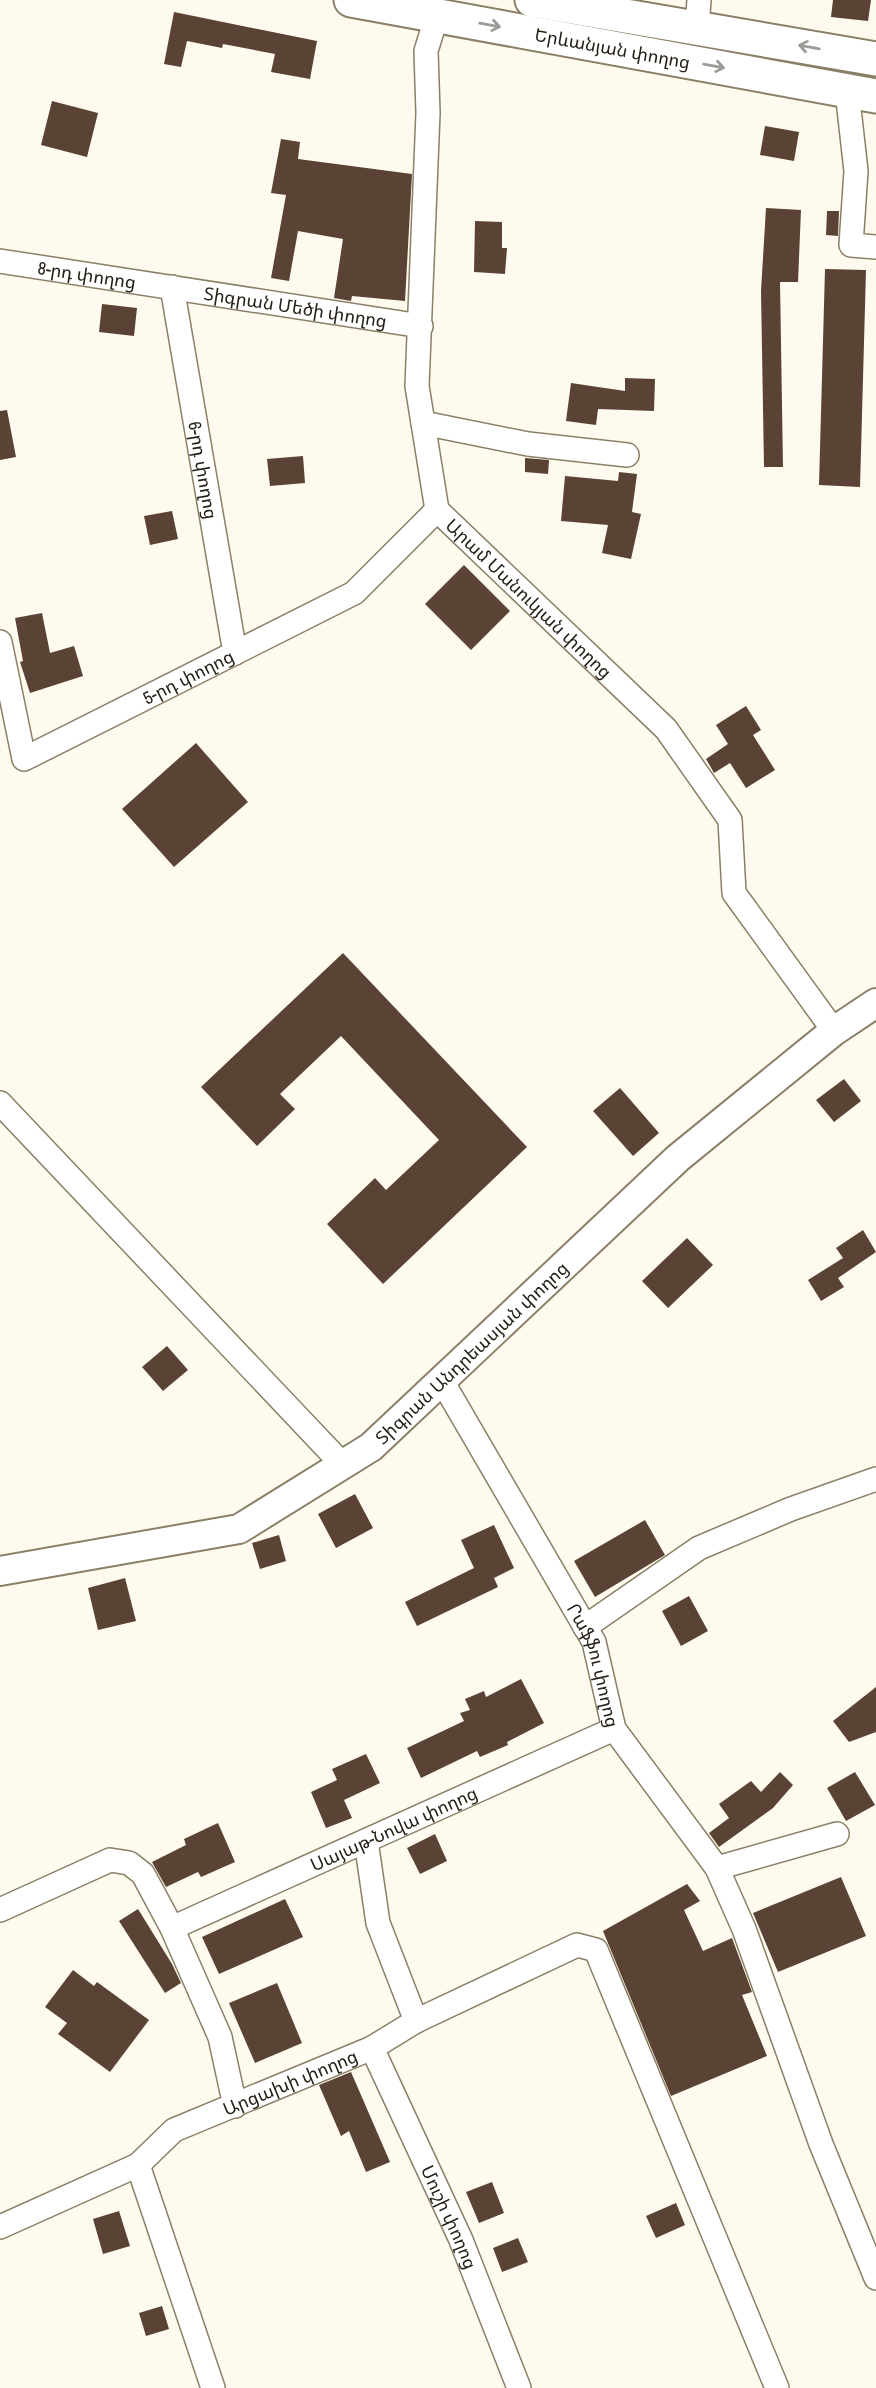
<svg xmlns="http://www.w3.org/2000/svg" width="876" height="2388" font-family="'Archivo Narrow','Noto Sans Armenian',sans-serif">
	<rect width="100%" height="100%" fill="#fefaee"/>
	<!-- building -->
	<path fill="#5a4335" d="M833,0h38l-3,21 -37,-4z
		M174,12l143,29 -7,38 -39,-7 4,-18 -52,-10 -1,4 -35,-7 -6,26 -17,-3z
		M52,101l46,12 -11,44 -46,-12z
		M765,126l34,6 -5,29 -34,-6z
		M281,139l19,3 -2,17 114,15 -7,127 -53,-5 -1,5 -17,-3 9,-59 -45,-8 -9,50 -18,-3 15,-83 -15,-2z
		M766,208l35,2 -3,72h-18l3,185h-19l-3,-176z
		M827,211h12l-1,25 -12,-1z
		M475,221l27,1v26h5l-2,26 -31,-2z
		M825,269l41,1 -6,217 -41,-2z
		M102,304l35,4 -3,28 -35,-4z
		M625,378l30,1 -1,32 -56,-2 -2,16 -30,-4 5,-38 54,8z
		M7,410l9,47 -16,3v-49z
		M303,456l2,27 -35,3 -3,-27z
		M525,458l24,2 -1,14 -23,-2z
		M619,472l18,2 -5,38 9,2 -10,45 -29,-6 6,-28 -47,-4 4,-45 53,5z
		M172,511l6,28 -28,6 -6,-29z
		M464,565l46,46 -39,39 -46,-46z
		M42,613l8,40 24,-7 9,30 -53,17 -10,-31 3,-1 -8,-43z
		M746,706l15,24 -8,5 22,35 -29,18 -16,-25 -16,10 -8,-14 22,-15 -12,-19z
		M196,743l52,59 -74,65 -52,-58z
		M343,953l184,194 -144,137 -56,-60 48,-46 11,12 53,-50 -98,-104 -61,58 15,15 -38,37 -56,-59z
		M844,1079l17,22 -27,21 -18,-22z
		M620,1088l39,45 -26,23 -40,-45z
		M863,1230l13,22 -38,26 6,9 -23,14 -13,-21 35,-22 -7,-10z
		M687,1238l26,27 -45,43 -26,-27z
		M167,1346l21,24 -25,21 -21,-24z
		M355,1494l18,34 -37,20 -18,-34z
		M645,1520l20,35 -70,42 -21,-36z
		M494,1525l20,43 -20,10 4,9 -81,39 -12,-24 69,-34 -13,-28z
		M279,1535l7,26 -26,8 -8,-26z
		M125,1578l11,43 -38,9 -10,-42z
		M689,1596l19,35 -27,15 -19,-35z
		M521,1679l23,44 -37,19 1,3 -28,12 -3,-6 -56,27 -14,-30 57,-27 -4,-8 10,-3 -5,-11 19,-8 2,6z
		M876,1687v45l-27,10 -16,-21z
		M366,1754l14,29 -36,17 8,18 -26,10 -15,-36 26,-12 -5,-11z
		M780,1772l13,13 -20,23 -54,39 -10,-14 20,-15 -10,-14 32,-23 10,11z
		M855,1772l20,33 -29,16 -19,-33z
		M218,1823l17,39 -34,15 -3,-5 -32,15 -14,-25 34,-17 -2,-6z
		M435,1834l12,27 -27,13 -13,-26z
		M841,1877l25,59 -88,36 -25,-59z
		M687,1884l13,17 -16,9 19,41 29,-13 20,54 -10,3 25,61 -96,40 -68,-165z
		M285,1899l18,38 -84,37 -17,-37z
		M138,1909l34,55 9,19 -16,10 -46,-72z
		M73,1970l21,16 3,-4 52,38 -39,52 -52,-38 9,-11 -22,-16z
		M277,1983l25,60 -47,20 -26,-60z
		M351,2072l39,90 -24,10 -17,-41 -8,5 -22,-51z
		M492,2182l12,31 -25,10 -13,-31z
		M676,2203l9,22 -29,13 -10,-22z
		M119,2211l11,35 -27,8 -10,-35z
		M518,2238l10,24 -26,10 -9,-24z
		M162,2306l7,23 -23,7 -7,-23z"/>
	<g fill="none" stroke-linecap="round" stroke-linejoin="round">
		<!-- minor casing -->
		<g stroke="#8b8067" stroke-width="26">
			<g id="minor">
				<path id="s1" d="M437,15l-11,36 2,62 -11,273 20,124 229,219 64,91 4,73 100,138"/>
				<path d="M697,27l2,-27"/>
				<path d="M847,91l9,80 -5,74 25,2"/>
				<path id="s2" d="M0,261l421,65"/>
				<path id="s3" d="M172,287l63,366"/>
				<path d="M423,423l105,21 99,11"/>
				<path id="s4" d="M0,642l24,117 330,-166 83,-83"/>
				<path d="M0,1103l343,362"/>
				<path id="s5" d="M442,1381l152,261 20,87 103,139 120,-34"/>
				<path d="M585,1627l114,-79 92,-39 85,-30"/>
				<path d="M366,1841l12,82 38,98"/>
				<path d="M717,1868l27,61 77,215 55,134"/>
				<path d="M0,1910l110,-50 19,3 14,11 29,54 48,109 15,69"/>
				<path id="s6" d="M172,1928l442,-199"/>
				<path id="s7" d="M372,2048l89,192 58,148"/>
				<path d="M138,2165l75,223"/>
				<path id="s8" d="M0,2227l138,-62 36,-35 198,-82 44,-27 161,-76 19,5 181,438"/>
			</g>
		</g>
		<!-- major casing -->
		<g stroke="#8b8067" stroke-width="32">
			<g id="major">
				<path id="s9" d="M0,1571l239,-42 132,-82 307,-289 156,-127 42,-28"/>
			</g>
		</g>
		<!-- highway casing -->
		<g stroke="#8b8067" stroke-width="37">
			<g id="highway">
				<path id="s10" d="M351,0l525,96"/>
				<path d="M532,0l344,59"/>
			</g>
		</g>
		<!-- minor -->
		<use href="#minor" stroke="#fff" stroke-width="23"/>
		<!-- major -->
		<use href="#major" stroke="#fff" stroke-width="28"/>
		<!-- highway -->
		<use href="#highway" stroke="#fff" stroke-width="33"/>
	</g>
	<!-- one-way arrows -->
	<defs><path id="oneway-shaft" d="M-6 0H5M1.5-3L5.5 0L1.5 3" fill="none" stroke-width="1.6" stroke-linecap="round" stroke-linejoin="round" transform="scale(1.75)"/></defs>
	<g stroke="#9d9b97">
		<use href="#oneway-shaft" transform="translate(490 25) rotate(10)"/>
		<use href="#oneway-shaft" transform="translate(809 47) rotate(-170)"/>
		<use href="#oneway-shaft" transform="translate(714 66) rotate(10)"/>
	</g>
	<g text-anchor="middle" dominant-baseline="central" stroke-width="7" stroke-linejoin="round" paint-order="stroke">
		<!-- street labels -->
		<g font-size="18" fill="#262117" stroke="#fefaee">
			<text stroke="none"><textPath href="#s10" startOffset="266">Երևանյան փողոց</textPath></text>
			<text stroke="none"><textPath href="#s2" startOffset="88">8-րդ փողոց</textPath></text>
			<text stroke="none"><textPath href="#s2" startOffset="299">Տիգրան Մեծի փողոց</textPath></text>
			<text stroke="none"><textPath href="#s3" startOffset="186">6-րդ փողոց</textPath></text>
			<text stroke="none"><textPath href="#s1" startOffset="626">Արամ Մանուկյան փողոց</textPath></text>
			<text stroke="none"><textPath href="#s4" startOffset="303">5-րդ փողոց</textPath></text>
			<text stroke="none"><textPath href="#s9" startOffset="536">Տիգրան Անդրեասյան փողոց</textPath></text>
			<text stroke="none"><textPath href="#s5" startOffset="324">Րաֆֆու փողոց</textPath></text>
			<text stroke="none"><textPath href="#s6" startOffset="243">Սայաթ-Նովա փողոց</textPath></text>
			<text stroke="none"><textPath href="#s8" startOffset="327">Արցախի փողոց</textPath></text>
			<text stroke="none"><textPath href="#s7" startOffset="186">Մուշի փողոց</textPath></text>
		</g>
	</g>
</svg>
